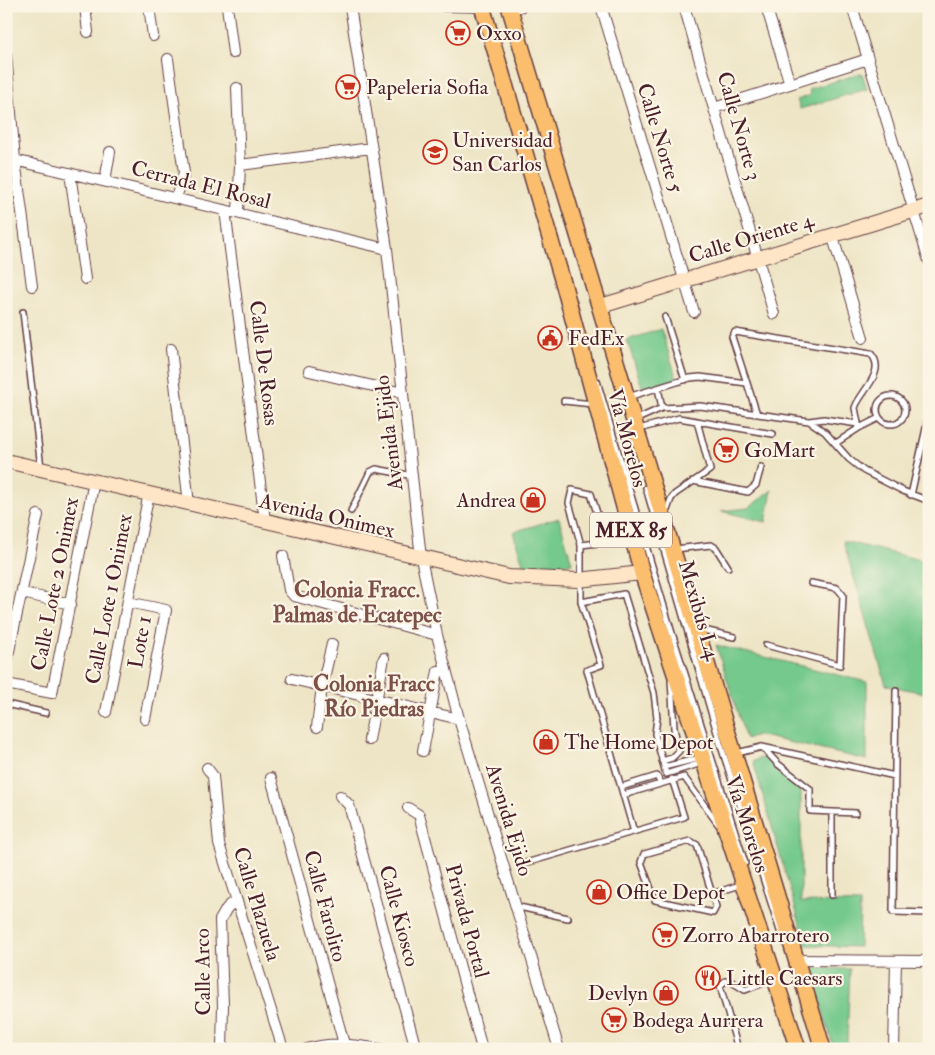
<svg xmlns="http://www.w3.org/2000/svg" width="935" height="1055" font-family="'IM FELL Double Pica',serif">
	<rect width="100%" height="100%" fill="#fcf5e5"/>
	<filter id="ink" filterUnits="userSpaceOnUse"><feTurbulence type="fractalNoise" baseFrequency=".02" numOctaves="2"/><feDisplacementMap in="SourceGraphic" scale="10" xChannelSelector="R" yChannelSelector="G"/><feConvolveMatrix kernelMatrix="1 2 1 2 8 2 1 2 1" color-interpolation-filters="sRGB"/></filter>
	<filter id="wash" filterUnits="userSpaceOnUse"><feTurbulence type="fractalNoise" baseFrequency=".0096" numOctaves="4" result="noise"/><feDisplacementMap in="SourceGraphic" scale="20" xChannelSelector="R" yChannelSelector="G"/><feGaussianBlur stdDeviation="1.12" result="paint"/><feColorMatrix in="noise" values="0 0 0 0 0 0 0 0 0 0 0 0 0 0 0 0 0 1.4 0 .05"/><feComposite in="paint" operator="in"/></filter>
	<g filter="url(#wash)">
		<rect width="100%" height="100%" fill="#eee5c6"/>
		<!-- green -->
		<path fill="#74c98c" stroke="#5f745c" d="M862,73l5,16 -67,20 -3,-9 13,-5 -1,-6z
			M661,329l16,50 -34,11 -16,-50z
			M772,490l-6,32 -45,-11 27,-3z
			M559,518l13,45 -47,7 -12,-38z
			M843,541l86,21v55h-3l-2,76 -38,-8z
			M716,645l151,37v78l-110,-25 -11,4z
			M764,757l37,32v113l59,1 -1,44 -53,-2 -53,-184z
			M810,968l40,1 -3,72 3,8h-16z"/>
	</g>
	<g filter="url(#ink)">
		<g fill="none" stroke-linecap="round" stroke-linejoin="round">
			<!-- lane casing -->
			<g stroke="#633d42" stroke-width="8">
				<path id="lane" d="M23,312l18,156
					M665,317l20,63
					M597,381l74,249 74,233
					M658,388l4,20 38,-2 109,15 16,11 24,27 15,12 39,20 26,10
					M877 410a14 14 0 1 1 28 0a14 14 0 1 1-28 0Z
					M628,397l62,-19 10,-1 47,6
					M564,401l29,3
					M757,414l-25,-77 3,-5 136,22c17,18 -13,40 -16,54l4,20 -23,15
					M635,420l27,-12
					M809,421l15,-2 34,5
					M859,428l20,-10
					M639,429l40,-11 94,16
					M693,481l55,11 8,-7 5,-18
					M646,488l74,255 61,191
					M911,495l18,-80
					M351,511l19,-39 6,-3 37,7
					M666,513l5,-14 4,-5 35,-24 -13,-49
					M629,537l-23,5 -15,-48 -19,-4 -3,13 12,42v57l20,63 -14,5 47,162
					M581,545l25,-3
					M675,549l36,-4 5,3 12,19
					M581,602l43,-8 30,99 3,25 -2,16 11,40 36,-11
					M699,629l35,8
					M766,645l74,20 3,-70 -6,-7 -26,-5
					M896,691l-3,221 36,1
					M6,704l40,9
					M762,747l16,17 32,25v22l46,2
					M737,753l25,-6 133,29
					M662,761l10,-3 7,-7 -5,-23 -3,-48
					M664,767l32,-8 5,2
					M621,787l36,-11 3,7
					M623,795l61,-18 34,47
					M690,841l7,4 19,62 -3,6 -58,-13 -14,-38 3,-8z
					M526,863l158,-46 -12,-38
					M712,894l31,-10
					M832,895v-83
					M515,906l53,12
					M738,1049l-18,-63 5,-5 7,1 13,8 29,-11"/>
			</g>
			<!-- street casing -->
			<g stroke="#633d42" stroke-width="12">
				<path id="street" d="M85,6l3,26
					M149,6l4,30
					M227,6l6,47
					M350,6l37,243 34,309 16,77 22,84 100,330
					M443,6l40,1
					M601,6l93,306
					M684,6l90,308
					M766,6l24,78
					M852,6l77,255
					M510,10l12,-4
					M6,54l9,106 17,126
					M168,59l16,114 -8,25
					M237,88l3,77 -2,48
					M714,108l154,-49
					M6,158l381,91
					M240,165l131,-17
					M70,173l15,106
					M105,181l5,-29
					M225,210l40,311
					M832,234l31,104
					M171,349l18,155
					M309,371l94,22
					M283,556l6,34 5,6 143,39
					M22,593l49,11
					M128,602l38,8 -21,109
					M6,665l32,-150
					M292,679l167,40
					M6,684l46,9 42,-212
					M106,712l43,-219
					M317,727l5,-41 10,-42
					M369,740l15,-82
					M423,751l15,-80
					M207,768l6,8 6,68 64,205
					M271,778l73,266
					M340,796l9,9 67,244
					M408,808l11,7 63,234
					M796,960l133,1
					M222,1049l1,-44 -3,-85 7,-12 8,-7
					M307,1049c25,-8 48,-4 74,0
					M894,1049l2,-88"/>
			</g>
			<!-- secondary casing -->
			<g stroke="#633d42" stroke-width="16">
				<path id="secondary" d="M601,306l328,-100
					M6,461l503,116 69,3 64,-7"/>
			</g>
			<!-- primary casing -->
			<g stroke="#633d42" stroke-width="18">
				<path id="primary" d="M482,6l82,280 78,287 156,476
					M509,6l314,1043"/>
			</g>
			<!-- lane -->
			<use href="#lane" stroke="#fff" stroke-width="5"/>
			<!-- street -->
			<use href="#street" stroke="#fff" stroke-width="10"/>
			<!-- secondary -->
			<use href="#secondary" stroke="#fde5c5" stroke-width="14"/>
			<!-- primary -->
			<use href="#primary" stroke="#fbbe6e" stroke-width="15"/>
		</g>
	</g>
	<!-- icons -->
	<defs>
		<g id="supermarket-ring" transform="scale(1.25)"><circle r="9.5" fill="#fcf5e5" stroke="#c8321e" stroke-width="1.5"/><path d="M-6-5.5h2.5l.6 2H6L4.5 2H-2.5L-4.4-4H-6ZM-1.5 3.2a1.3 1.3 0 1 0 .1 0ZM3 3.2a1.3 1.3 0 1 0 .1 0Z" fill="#c8321e"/></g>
		<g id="university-ring" transform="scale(1.25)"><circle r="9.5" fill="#fcf5e5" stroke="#c8321e" stroke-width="1.5"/><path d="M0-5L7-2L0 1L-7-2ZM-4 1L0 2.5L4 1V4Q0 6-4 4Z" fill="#c8321e"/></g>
		<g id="civic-ring" transform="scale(1.25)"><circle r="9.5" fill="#fcf5e5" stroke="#c8321e" stroke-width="1.5"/><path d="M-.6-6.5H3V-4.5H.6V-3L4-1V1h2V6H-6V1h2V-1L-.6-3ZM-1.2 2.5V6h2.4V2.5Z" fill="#c8321e"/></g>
		<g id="shop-ring" transform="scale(1.25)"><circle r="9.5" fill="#fcf5e5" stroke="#c8321e" stroke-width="1.5"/><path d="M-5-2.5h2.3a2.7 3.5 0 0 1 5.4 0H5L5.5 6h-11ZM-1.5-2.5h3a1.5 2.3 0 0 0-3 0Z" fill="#c8321e"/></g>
		<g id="restaurant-ring" transform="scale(1.25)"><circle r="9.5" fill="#fcf5e5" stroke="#c8321e" stroke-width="1.5"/><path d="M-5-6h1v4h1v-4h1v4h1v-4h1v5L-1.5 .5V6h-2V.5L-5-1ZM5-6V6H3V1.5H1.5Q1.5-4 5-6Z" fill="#c8321e"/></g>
	</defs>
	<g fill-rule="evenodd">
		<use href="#supermarket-ring" x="458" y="33"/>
		<use href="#supermarket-ring" x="348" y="87"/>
		<use href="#university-ring" x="435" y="152"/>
		<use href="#civic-ring" x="550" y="338"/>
		<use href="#supermarket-ring" x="726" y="450"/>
		<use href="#shop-ring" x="533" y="500"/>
		<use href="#shop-ring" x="546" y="742"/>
		<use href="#shop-ring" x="599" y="892"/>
		<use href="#supermarket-ring" x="665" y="935"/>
		<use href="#restaurant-ring" x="708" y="978"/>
		<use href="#shop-ring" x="666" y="993"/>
		<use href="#supermarket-ring" x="614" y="1020"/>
	</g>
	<g text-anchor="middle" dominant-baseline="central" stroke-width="4.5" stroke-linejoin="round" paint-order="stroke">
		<!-- shield labels -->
		<rect fill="#fcf5e5" stroke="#7f5f63" stroke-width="1" x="590" y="512.5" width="82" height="35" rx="4"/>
		<g font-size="20" font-weight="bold" fill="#4a1f2b">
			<text x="631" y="530">MEX 85</text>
		</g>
		<!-- poi labels -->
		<g font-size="21" fill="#4a1f2b" stroke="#fcf5e5" text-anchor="start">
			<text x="476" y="33">Oxxo</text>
			<text x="366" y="87">Papeleria Sofia</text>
			<text x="452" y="140">Universidad<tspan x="452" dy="24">San Carlos</tspan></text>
			<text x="568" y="338">FedEx</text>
			<text x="744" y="450">GoMart</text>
			<text x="516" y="500" text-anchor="end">Andrea</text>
			<text x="564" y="742">The Home Depot</text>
			<text x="616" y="892">Office Depot</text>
			<text x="682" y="935">Zorro Abarrotero</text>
			<text x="726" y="978">Little Caesars</text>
			<text x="648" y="993" text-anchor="end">Devlyn</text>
			<text x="632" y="1020">Bodega Aurrera</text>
		</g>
		<!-- street labels -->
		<g font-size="21" fill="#4a1f2b" stroke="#fcf5e5">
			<text transform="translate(739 126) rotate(74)">Calle Norte 3</text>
			<text transform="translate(660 138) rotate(73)">Calle Norte 5</text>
			<text transform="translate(201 185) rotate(14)">Cerrada El Rosal</text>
			<text transform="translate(751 238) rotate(-17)">Calle Oriente 4</text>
			<text transform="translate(264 363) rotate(83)">Calle De Rosas</text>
			<text transform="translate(389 433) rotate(-97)">Avenida Ejido</text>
			<text transform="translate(627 438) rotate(75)">Vía Morelos</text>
			<text transform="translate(327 516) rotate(13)">Avenida Onimex</text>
			<text transform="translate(55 584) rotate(-79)">Calle Lote 2 Onimex</text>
			<text transform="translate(109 599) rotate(-79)">Calle Lote 1 Onimex</text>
			<text transform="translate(699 610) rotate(74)">Mexibús L4</text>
			<text transform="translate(140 642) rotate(-80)">Lote 1</text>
			<text transform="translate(509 820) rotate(73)">Avenida Ejido</text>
			<text transform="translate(747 824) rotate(72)">Vía Morelos</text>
			<text transform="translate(257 904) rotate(73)">Calle Plazuela</text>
			<text transform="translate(325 906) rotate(75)">Calle Farolito</text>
			<text transform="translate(399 916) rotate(75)">Calle Kiosco</text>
			<text transform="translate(467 921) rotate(75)">Privada Portal</text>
			<text transform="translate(203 972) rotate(-91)">Calle Arco</text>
		</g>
		<!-- neighbourhood labels -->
		<g font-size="22" font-weight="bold" fill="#7d504a" stroke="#fcf5e5">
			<text x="357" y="590">Colonia Fracc.<tspan x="357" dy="25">Palmas de Ecatepec</tspan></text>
			<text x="374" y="684">Colonia Fracc<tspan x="374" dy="25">Río Piedras</tspan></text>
		</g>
	</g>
	<!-- margin -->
	<rect width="935" height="1055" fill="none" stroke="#fcf5e5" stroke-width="25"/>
</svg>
